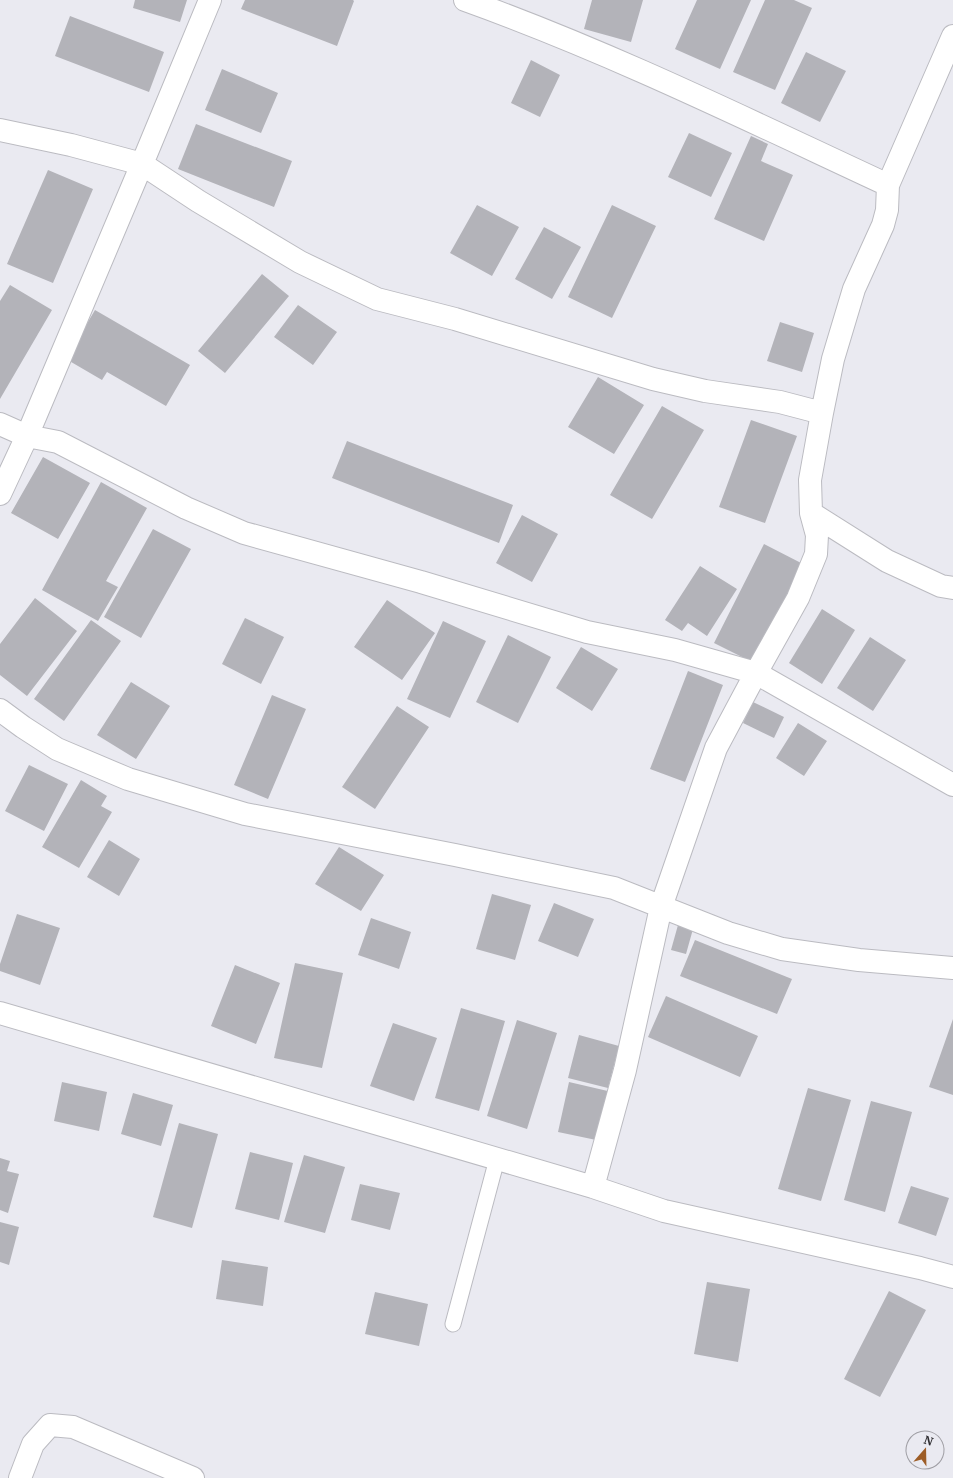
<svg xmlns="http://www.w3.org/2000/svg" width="953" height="1478" font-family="Merriweather,serif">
	<rect width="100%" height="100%" fill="#eaeaf1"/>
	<!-- building -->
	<path fill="#b3b3b9" d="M135,0h52l-7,22 -47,-14z
		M245,0h108l1,1 -17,45 -96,-37z
		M592,0h51l-12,42 -47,-13z
		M697,0h54l-31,69 -45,-20z
		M765,0h29l18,8 -37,82 -42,-18z
		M70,16l94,36 -15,40 -94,-36z
		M806,52l40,19 -26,51 -39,-19z
		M531,60l29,15 -20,42 -29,-14z
		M222,69l56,24 -17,40 -56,-23z
		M196,124l96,37 -18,46 -96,-38z
		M689,133l43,20 -21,44 -43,-20z
		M751,136l17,8 -7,17 32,14 -29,66 -50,-22z
		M48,170l45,19 -40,94 -46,-19z
		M477,205l42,22 -27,49 -42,-23z
		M612,205l44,21 -44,92 -44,-21z
		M544,227l37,20 -29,52 -37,-20z
		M262,274l27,22 -64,77 -27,-22z
		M10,285l42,25 -52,89v-98z
		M298,305l39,27 -24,33 -39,-28z
		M95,310l95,55 -24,41 -59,-34 -5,8 -36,-21z
		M780,322l34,11 -12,39 -35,-11z
		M598,377l46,28 -30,49 -46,-27z
		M662,406l42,24 -52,89 -42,-24z
		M751,420l46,16 -32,87 -46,-16z
		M347,441l166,64 -14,38 -167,-65z
		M43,457l47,26 -32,56 -47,-26z
		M101,482l46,26 -41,73 12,6 -20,34 -56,-31z
		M522,515l36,19 -26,48 -36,-19z
		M153,529l38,20 -50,89 -37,-21z
		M764,544l39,20 -49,99 -40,-20z
		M700,566l37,23 -30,47 -19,-13 -6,8 -17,-11z
		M35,598l42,33 -50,65 -27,-21v-31z
		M387,600l48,33 -33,47 -48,-33z
		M822,609l33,21 -33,54 -33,-21z
		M245,618l39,19 -23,47 -39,-20z
		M91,620l30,21 -57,80 -30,-22z
		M443,621l43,20 -36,77 -43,-19z
		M508,635l43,22 -33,66 -42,-21z
		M870,637l36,23 -33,51 -36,-23z
		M581,647l37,22 -26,42 -36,-23z
		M688,671l35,14 -38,97 -35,-13z
		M131,682l39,24 -34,53 -39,-24z
		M272,695l34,14 -38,90 -34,-14z
		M753,702l31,15 -10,21 -31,-15z
		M397,706l32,21 -54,82 -33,-22z
		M798,723l29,18 -23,35 -28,-18z
		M29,765l39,19 -24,47 -39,-20z
		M81,780l26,16 -6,10 11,6 -33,56 -37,-21z
		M109,840l31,19 -21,37 -32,-19z
		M339,847l45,28 -23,36 -46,-27z
		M492,894l39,11 -16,55 -39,-11z
		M554,903l40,16 -16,38 -40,-16z
		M17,914l43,14 -20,57 -40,-14v-7z
		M371,918l40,14 -12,37 -41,-14z
		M678,925l15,4 -7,25 -15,-4z
		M695,940l97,39 -15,35 -97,-38z
		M295,963l48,10 -21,95 -48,-10z
		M235,965l45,18 -24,61 -45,-18z
		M666,996l92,40 -18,41 -92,-40z
		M461,1008l44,13 -26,90 -44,-13z
		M953,1019v76l-24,-8z
		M517,1020l40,13 -30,96 -40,-13z
		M393,1023l44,15 -23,63 -44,-15z
		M579,1035l40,11 -11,42 -40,-10z
		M62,1082l45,10 -8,39 -45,-10z
		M569,1082l43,10 -11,49 -43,-9z
		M808,1088l43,12 -30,101 -43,-12z
		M133,1093l40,12 -12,41 -40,-12z
		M871,1101l41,11 -27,100 -41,-12z
		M179,1123l39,11 -26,94 -39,-11z
		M250,1152l43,11 -14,57 -44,-11z
		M304,1155l41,12 -20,66 -41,-11z
		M0,1158l10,3 -3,10 12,3 -11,39 -8,-3z
		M360,1184l40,9 -10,37 -39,-10z
		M911,1186l38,12 -13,38 -38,-13z
		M0,1222l19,5 -10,38 -9,-3z
		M222,1260l46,7 -5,39 -47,-7z
		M707,1282l43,7 -12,73 -44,-8z
		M889,1291l37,19 -46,87 -36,-18z
		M375,1292l53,12 -9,42 -54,-12z"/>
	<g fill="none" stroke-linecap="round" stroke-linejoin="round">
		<!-- lane casing -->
		<g stroke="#bbbbc1" stroke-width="17">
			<path id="lane" d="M453,1324l44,-165"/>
		</g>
		<!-- street casing -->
		<g stroke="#bbbbc1" stroke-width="24">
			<path id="street" d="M465,0c145,52 283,120 423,185
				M0,130l71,15 71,19 56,37 102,61 77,37 78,20 198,60 52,12 75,11 42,11
				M0,424l27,12 31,6 128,66 58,25 177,49 166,50 88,18 81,23 197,112
				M0,494l27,-58 115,-272 68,-164
				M811,513l76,48 54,25 12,2
				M0,710l23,17 34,22 71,30 117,35 210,41 159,33 114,45 54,16 77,11 94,8
				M0,1013l593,174 71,24 256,57 33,9
				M593,1187l32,-117 36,-163 55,-159 40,-75 42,-75 18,-44 1,-19 -6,-22 -1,-33 12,-67 11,-54 21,-70 29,-64 4,-15 1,-25 65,-149
				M20,1478l13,-34 17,-19 23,2 120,51"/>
		</g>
		<!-- lane -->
		<use href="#lane" stroke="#fff" stroke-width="15"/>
		<!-- street -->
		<use href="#street" stroke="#fff" stroke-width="22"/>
	</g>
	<!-- north arrow -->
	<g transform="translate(925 1450) rotate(20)"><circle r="19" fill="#eaeaf1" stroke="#9f9ea4"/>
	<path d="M0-3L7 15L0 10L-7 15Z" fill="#9d5d27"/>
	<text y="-6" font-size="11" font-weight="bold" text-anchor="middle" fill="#2e2d30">N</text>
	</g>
</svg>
